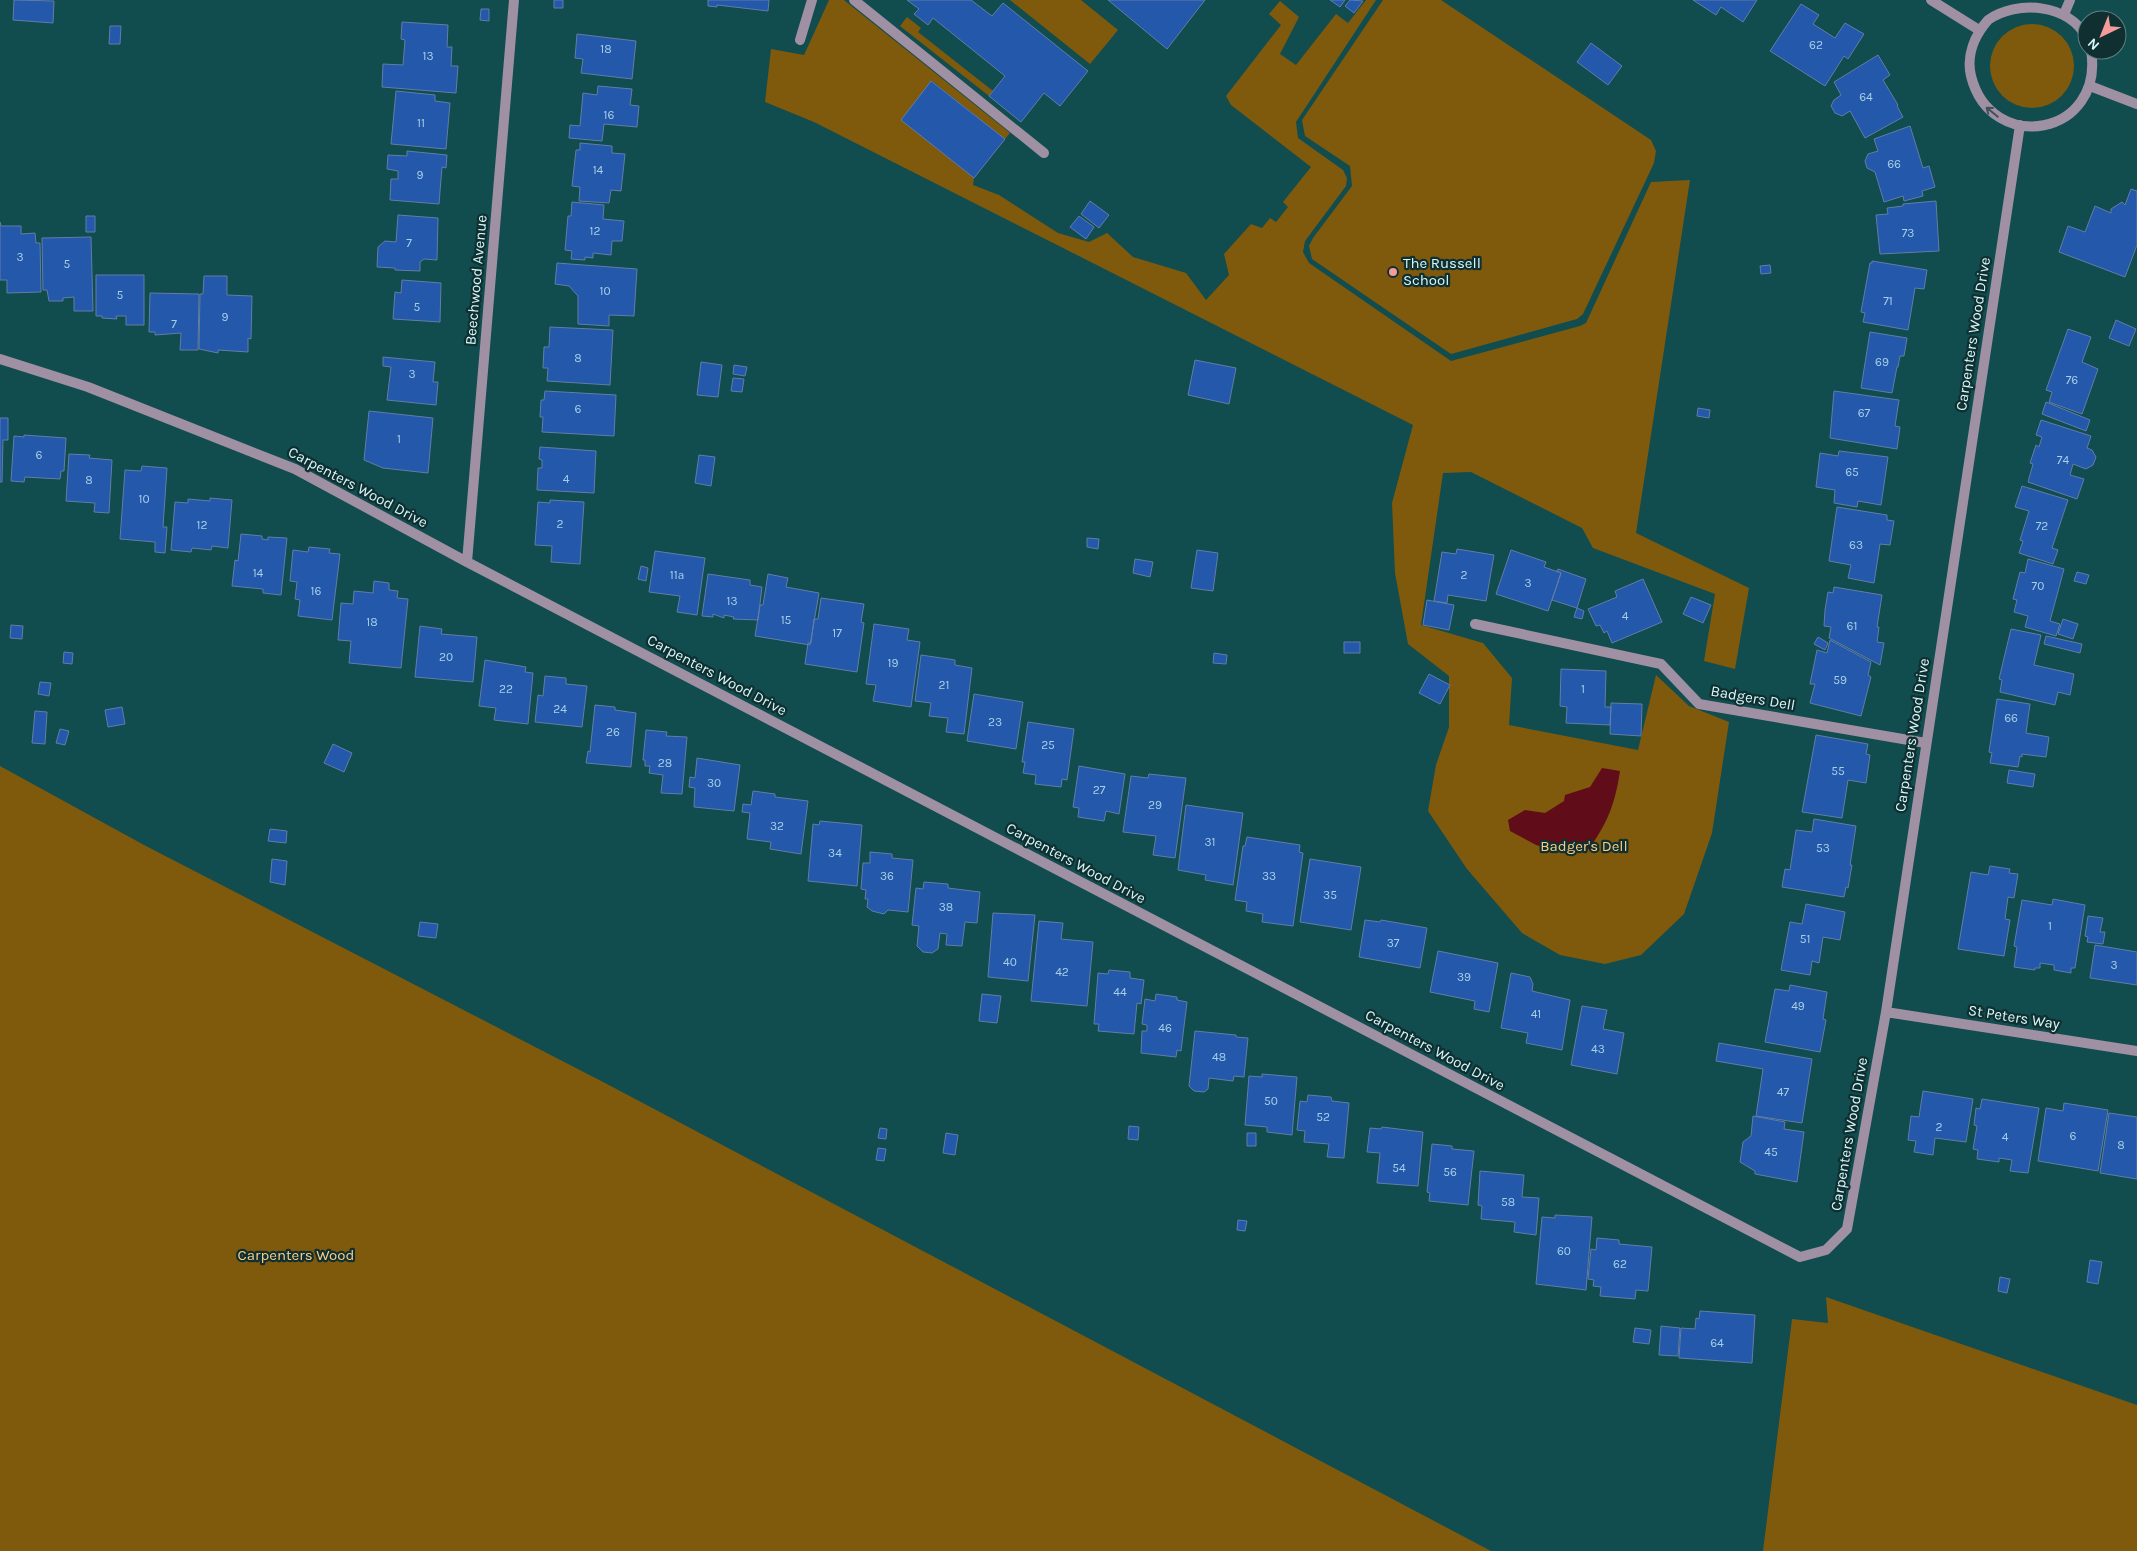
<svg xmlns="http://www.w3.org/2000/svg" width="2137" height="1551" font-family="Karla,sans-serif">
	<rect width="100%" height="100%" fill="#114c4f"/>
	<!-- green -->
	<path fill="#7f5a0c" d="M829,0h15l166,133 -5,6 -73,-58 -31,39 73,58 -1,7 26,10 59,38 31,9 18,-9 26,24 53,16 20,27 23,-25 -5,-21 27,-30 11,4 8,-10 6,4 12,-15 -5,-5 28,-35 -80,-62 -5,-9 55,-71 -12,-11 11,-13 19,16 -19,37 16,11 40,-51 12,9 18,-23h10l-80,122 2,16 45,32 4,8 -1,8 -41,55 -2,11 6,11 142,98 129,-35 6,-3 65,-141 39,-2 -54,353 113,55 -14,81 -31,-8 11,-67 -122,-46 -11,-20 -111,-56 -28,1 -22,152 62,18 29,35 -3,47 129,25 18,-75 33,31 40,16 -17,111 -28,81 -43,41 -36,9 -45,-9 -38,-22 -55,-64 -39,-58 8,-46 13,-38v-51l-41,-32 -13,-71 -3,-70 21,-78 -599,-303 -49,-20 6,-53 33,6z
		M1010,0h71l37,30 -28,34z
		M1383,0h58l210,140 5,11 -2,12 -71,151 -6,5 -126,35 -139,-95 -3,-13 4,-8 39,-52 -2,-20 -45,-30 -3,-16z
		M907,17l14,11 -3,4 75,59 -4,5 -89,-70z
		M1990 66a42 42 0 1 1 84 0a42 42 0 1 1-84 0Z
		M0,766l144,79 461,238 886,468h-1491z
		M1826,1297l311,108v146h-374l29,-232 36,4z"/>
	<!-- water -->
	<path fill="#610c19" d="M1602,768l18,3c-5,33 -12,51 -31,78l-22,4 -31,-8 -26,-14 -2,-11 17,-10 20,3 19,-12 1,-6 25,-8z"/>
	<!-- building -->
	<path fill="#2358ab" stroke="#627da7" d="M14,0l40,1 -1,22 -40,-3z
		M554,0h9v8h-9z
		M708,0h61l-1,11 -51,-6v2l-9,-1z
		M907,0h64l21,16 11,-13 85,68 -28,35 -16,-13 -23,29 -32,-26 16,-20 -72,-58 -5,7 -14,-11 5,-5z
		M1108,0h97l-38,49z
		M1330,0h15l-5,7z
		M1350,0l13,1 -9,12 -9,-7z
		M1693,0h64l-14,22 -22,-15 -5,8z
		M1801,4l18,11 -6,9 22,14 10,-15 19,11 -16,25 -4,-3 -19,30 -55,-35z
		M481,9h8v12l-9,-1z
		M402,22l46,3 -1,22h5l-1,19h7l-2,27 -74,-6 1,-23 20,1 2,-25 -4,-1z
		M110,26h11l-1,18h-11z
		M577,34l59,7 -4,38 -51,-6 2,-14 -8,-1z
		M1591,43l31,23 -14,19 -31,-23z
		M1878,55l12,20 -7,5 15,25 -1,1 6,11 -38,21 -15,-27 -8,5 -7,-3 -4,-7 3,-6 7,-5 -7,-13z
		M931,81l74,58 -31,39 -73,-58z
		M598,86l34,3 -2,16 9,1 -2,21 -33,-3 -2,17 -33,-3 1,-13 10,1 3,-33 14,2z
		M396,91l39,4v6l15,2 -4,46 -55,-5z
		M1910,126l13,42 6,-2 6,21 -13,4 1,5 -19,5 -1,-5 -19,6 -9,-30 -8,-4 -2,-7 3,-7 10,-3 -4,-12z
		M580,143l32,3v7l13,1 -4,37 -10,-1 -2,13 -30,-2 1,-14 -8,-1 4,-36h4z
		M407,151l40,4 -1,13 -4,-1 -3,37 -49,-4 1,-21h7v-8l-11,-2 1,-14 19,1z
		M2131,189l6,2v54l-12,32 -66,-25 9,-26 17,6 10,-26 16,7v-4l11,-7 3,3z
		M1090,201l19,14 -10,13 -18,-14z
		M1936,201l3,50 -59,3 -4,-39 12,-1 -1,-6 16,-2v-2z
		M572,202l32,3 -1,14 21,2 -2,20h-10l-1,14 -18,-2v5l-8,-1v3l-14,-1 1,-8 -7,-1 3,-34h3z
		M398,215l40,3 -1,42 -13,-1 -4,3v9l-25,-1v-2l-18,-1 1,-20 7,-6 11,1z
		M86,216h9v16h-9z
		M1079,216l15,11 -8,12 -16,-12z
		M0,222l1,4h20v8l14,-1 1,10h4l1,49 -34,1v-13h-7z
		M91,237l2,74h-19v-14l-11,1v3h-14l-2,-11h-4l-1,-52z
		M1872,261l55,9 -3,19 -9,-1 -7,42 -45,-8 2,-9 -4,-1 9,-49h2z
		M557,263l80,6 -3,47 -25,-1v11l-31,-2v-28l-9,-10 -14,-2z
		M1770,265l1,8 -10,1 -1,-8z
		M96,275h48v50h-18v-9h-10l1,3 -15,-1v-2h-6z
		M204,276h23v19l25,1 -1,43 -3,-1v14l-30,-2v3l-19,-4 1,-55h3z
		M402,280l39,3 -1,39 -47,-3 2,-27 6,1z
		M150,293l49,1 -1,56h-18l1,-17 -26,2v-3h-6z
		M2116,320l20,9 -7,17 -20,-8z
		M550,327l63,3 -3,55 -63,-4 1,-13h-5l1,-21h5z
		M2068,329l23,8 -9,25 16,7 -16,45 -33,-12 3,-10 -6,-2z
		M1870,332l37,6 -3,18h-4l-2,11h-1l-5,26 -31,-5z
		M383,357l52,5 -2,20h5l-2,23 -49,-5 4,-33 -8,-1z
		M1195,360l41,8 -7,36 -41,-9z
		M701,362l21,3 -4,32 -21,-2z
		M734,365l13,2 -2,9 -12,-2z
		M733,378l11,1 -2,13 -11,-1z
		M545,391l71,4 -2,41 -72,-4 1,-15h-3l1,-17h3z
		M1834,391l65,9 -4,26 5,1 -3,22 -67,-11z
		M2046,402l44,18 -4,11 -44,-17z
		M1698,408l12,2 -1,8 -12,-2z
		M369,411l64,7 -5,55 -45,-5 -19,-8z
		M0,418h8v22h-5l-1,42h-2z
		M2041,420l50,16 -4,12 5,2 4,7 -3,8 -7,4 -13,-5 -3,11 14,4 -7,20 -49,-17 5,-18 -3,-1 6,-18 3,2 3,-10 -6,-2z
		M24,435l42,3 -2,33h-3l-1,8 -35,-2 -1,5 -13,-1 3,-45 10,1z
		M540,447l56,4 -2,42 -57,-3 1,-22h4v-8l-3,-1z
		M1839,451l49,6 -7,48 -23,-4 -1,6 -23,-4 1,-13 -19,-3 4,-34 18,3z
		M69,454l21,1 -1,3 23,2 -3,53 -15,-1 1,-9 -29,-2z
		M699,455l16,2 -4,29 -16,-3z
		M142,466l25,2 -4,59h4l-2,26 -10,-1v-10l-35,-3 5,-69 16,1z
		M2022,486l46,14 -16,48 6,2 -5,14 -34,-11 4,-12 -3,-1 9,-29 -14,-4z
		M210,498l22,2 -4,48 -16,-2 -1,4 -19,-2 -1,4 -20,-2 4,-48 13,1v-4l22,2z
		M550,500l34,2 -4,62 -29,-2 1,-16 -17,-1 3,-43 12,1z
		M1837,507l50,8v5l7,1 -4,24 -10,-1 -6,39 -26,-5 3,-13 -22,-4z
		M241,534l21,2v3l6,1v-3l19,1 -6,57 -18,-2v-4l-31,-3 3,-26 3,1z
		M1087,538l12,1 -1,10 -11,-2z
		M309,547l21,2 -1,4 11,1 -8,66 -34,-4 2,-16 -5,-1 2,-17 -7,-1 3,-31 15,2z
		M1457,549l37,6 -8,46 -38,-6 -1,8 -13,-2 8,-49 14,2z
		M1197,550l21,3 -5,38 -22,-3z
		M1511,550l35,12 -2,5 17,6 -13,38 -52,-17z
		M655,551l50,7 -8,57 -20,-3 3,-16 -31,-4z
		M1135,559l18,3 -3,15 -17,-4z
		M2028,559l36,10 -14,52 10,3 -4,12 -31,-9 3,-11 -14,-4 3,-12 -4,-1 7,-27 5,1z
		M641,566l7,2 -2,13 -8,-2z
		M1558,569l28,10 -9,29 -25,-8 9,-27 -4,-2z
		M2077,572l12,3 -3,9 -12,-3z
		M708,574l42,6v5l12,2 -4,33 -25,-1 1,-2 -10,-2v3l-11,-4v3l-11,-1z
		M768,574l20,4 -2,9 33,6 -9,52 -55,-9 5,-31h3z
		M1643,579l19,43 -50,21 -5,-12 -3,2 -4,-8 -4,1 -8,-17 29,-12 -2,-6z
		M374,581l15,2v7l9,1 -1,7 11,1 -7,69 -52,-5 2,-22 -13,-1 3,-37 12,1 1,-13 19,2z
		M1834,587l48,8 -5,32h2l-2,15 7,1 -4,22 -51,-27 2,-11 -7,-1 1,-16 3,-18 5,1z
		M1691,597l20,8 -8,18 -20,-9z
		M821,598l43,6 -3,18 3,1 -7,49 -52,-8 3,-21h3l3,-24h4z
		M1427,600l27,5 -5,25 -26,-5z
		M1577,608l7,3 -2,8 -8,-2z
		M2063,619l15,5 -5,15 -15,-5z
		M874,624l35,5 -2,11 13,2 -9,65 -38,-6 3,-16 -10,-1z
		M11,625l12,1 -1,13 -12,-1z
		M420,626l22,3 -1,5 36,3 -4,45 -58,-5z
		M2011,629l30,6 -7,30 40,9 -4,21 -12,-3 -3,13 -55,-13 2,-12 -3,-1z
		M2046,636l36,8 -2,9 -36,-9z
		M1818,637l10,6 -3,7 -11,-6z
		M1830,640l41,22 -3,13 3,2 -10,39 -51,-13 5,-19h-5l7,-34 10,3z
		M1344,642h16v11h-16z
		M64,652l9,1 -1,11 -9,-1z
		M1214,653l13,2 -1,9 -13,-1z
		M921,655l34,5v5l17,3 -8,66 -18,-2 2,-14 -19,-2 2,-13 -16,-2z
		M485,660l41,7 -1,5 8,1 -5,51 -34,-4 2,-12 -17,-2z
		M1561,669l45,2 -1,36h6l-1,18 -44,-2 1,-16 -7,-1z
		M1429,674l21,11 -10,19 -21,-11z
		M545,676l21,2v6l21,2 -5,41 -47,-5 3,-27 5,1z
		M40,682l11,1 -2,13 -11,-2z
		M974,694l49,8 -7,47 -49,-8z
		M1997,699l33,5 -4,29 23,4 -3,20 -24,-3v3l-2,-1 -2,11 -28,-4 2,-10 -3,-1z
		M1611,703l31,1 -1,32 -31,-2z
		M595,705l20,2v3l21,3 -5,54 -45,-4 2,-12 2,1z
		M122,707l3,17 -17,3 -3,-17z
		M35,711l12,1 -2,32 -13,-1z
		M1028,722l46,7 -7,51 -5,-1 -1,8 -26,-3 1,-9 -13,-2 2,-11h-3z
		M60,729l9,2 -4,14 -9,-2z
		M646,730l21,2 -1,4 21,1 -5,57 -21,-1 2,-18 -14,-2 1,-7h-5v-6h-2z
		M1816,735l52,9 -2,10 4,1 -4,28 -18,-3 -6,38 -40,-6z
		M333,744l19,9 -8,19 -20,-9z
		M697,758l43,7 -6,46 -40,-4 1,-19 -6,-1 1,-10 5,1z
		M1079,766l46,8 -6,40 -13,-3 -2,10 -26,-4 1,-9 -6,-1z
		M2009,770l26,4 -2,13 -26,-4z
		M1149,774l37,4 -11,80 -22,-3 3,-19 -33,-4 8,-56 17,2z
		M753,791l22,3v3l33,4 -7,53 -31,-5 1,-7 -24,-3 3,-26 -8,-1 1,-8 8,1z
		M1186,805l57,8 -10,72 -28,-5 1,-5 -28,-5z
		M1814,819l42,7 -6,39h2l-4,23 -2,-1 -2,10 -62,-10 3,-18 5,1 6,-40 16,2z
		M820,821l42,4 -5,61 -49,-5 5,-57 6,1z
		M270,829l17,2 -1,12 -18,-2z
		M1247,837l53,8 -1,7 4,1 -10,73 -31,-4 1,-8 -17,-3 1,-9 -12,-2 8,-54h2z
		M870,852l22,2v4l21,2 -5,52 -20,-2 -4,4 -12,-3 -5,-4 1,-8h-3l1,-9 -5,-1 2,-26h7z
		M272,859l15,2 -2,24 -15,-3z
		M1310,859l51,8 -10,63 -51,-8z
		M1990,866l20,3 -1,4 9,1 -4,24 -6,-1 -3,22 5,1 -6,36 -46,-7 13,-77 17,3z
		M924,882l24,2v4l32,4 -3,31 -12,-1 -3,24 -16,-1 1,-11 -7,-1 -2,16 -6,4 -9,-1 -6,-6 2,-20 -7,-1 4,-37 7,1z
		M2053,899l32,6 -10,63h-4v5l-17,-3v-5l-14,-2v5h-5v2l-21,-3 3,-20 -3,-1 8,-46 30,5z
		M1806,904l39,8 -5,28 -17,-3 -4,26 -7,-2 -2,14 -29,-5 9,-48 12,2z
		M993,913l42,2 -7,66 -40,-4z
		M2088,916l15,2 -3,14h5l-2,12 -16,-2 1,-5 -3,-1z
		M1365,920l15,2 1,-2 46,8 -7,40 -61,-11z
		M1039,921l24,2 -2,16 32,3 -6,64 -56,-5z
		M420,922l18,2 -2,14 -18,-2z
		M2095,945l42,7v33l-47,-7z
		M1438,951l60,12 -9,49 -15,-3 1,-8 -45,-9z
		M1109,970l21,2v6l14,2 -3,24 -4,-1 -3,31 -36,-3 1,-7h-5l4,-51 10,1z
		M1511,973l19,4 3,7 -1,7 38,9 -8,50 -36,-7 2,-10 -27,-5z
		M1790,985l37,7 -4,27 3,1 -6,32 -55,-10 10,-53 14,2z
		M982,994l19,2 -4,27 -18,-2z
		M1156,994l21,3v3l10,2 -6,49 -4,-1 -1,7 -35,-4 1,-22h5v-6l-5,-1 3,-25 10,2z
		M1582,1006l25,4 -4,19 21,4 -7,41 -46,-9z
		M1195,1031l41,4v2l12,1 -4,39 -10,-1 -1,5 -24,-3 -1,11 -4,3 -10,-1 -5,-5z
		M1719,1043l93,16 -10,64 -46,-7 7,-47 -47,-8z
		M1262,1074l35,3 -5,58 -25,-3v-5l-22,-2 4,-49 13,1z
		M1923,1091l50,8 -7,43 -31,-4 -2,17 -19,-3 2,-11 -8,-1 3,-24 8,1z
		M1308,1095l23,2 1,4 17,2 -5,55 -17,-1 2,-13 -25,-2 1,-11 -8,-1 3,-29 7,1z
		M1982,1099l57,9 -11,65 -18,-2 2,-11 -13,-2v4l-22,-3 1,-9 -5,-1 4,-23 -3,-1 2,-17 4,1z
		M2064,1103l44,7 -10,61 -60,-10 8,-53 17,3z
		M2109,1113l28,4v62l-37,-6z
		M1753,1116l32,6 -1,7 20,3 -7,50 -42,-8v-3l-15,-9 3,-20 8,-6z
		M1129,1126l10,1 -1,13 -10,-1z
		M1382,1127l41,5 -5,54 -41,-3 3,-30 -13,-1 3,-24 11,1z
		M880,1128l7,1 -1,10 -8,-1z
		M946,1133l12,2 -3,20 -12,-2z
		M1247,1133h9v13h-9z
		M1432,1144l20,2v3l22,2 -6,54 -39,-4 1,-8 -3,-1z
		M878,1148l8,1 -2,12 -8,-1z
		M1480,1171l44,4 -2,22 17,1 -3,37 -22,-3 1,-10 -34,-3 1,-13 -4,-1z
		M1555,1215l37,2 -6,73 -50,-6 6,-67 13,1z
		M1238,1220l9,1 -2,10 -8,-1z
		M1597,1238l22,2v4l33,3 -4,44 -12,-1 -1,9 -35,-3 1,-9 -8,-1 1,-6 -6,-1 3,-30 5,1z
		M2090,1260l12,2 -4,22 -11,-2z
		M2000,1277l10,2 -3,14 -9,-2z
		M1700,1311l55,4 -3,48 -73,-5 2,-30 14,1 1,-11 3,1z
		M1661,1326l19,2 -2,28 -19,-1z
		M1635,1328l16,2 -2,14 -16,-2z"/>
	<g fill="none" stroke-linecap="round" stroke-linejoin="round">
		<!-- service -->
		<path stroke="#a090a4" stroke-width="10" d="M854,0l190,153
			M800,40l12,-40
			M1475,624l186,40 38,40 227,39"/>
		<!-- minor -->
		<path stroke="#a090a4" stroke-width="10" d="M1931,0l48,30
			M2065,12l5,-12
			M2087,38c-19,-35 -70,-38 -99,-18 -13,15 -22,35 -17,56 20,80 134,60 120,-26
			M2090,86l47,18
			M0,359l88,28 207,82 172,93 1333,695 26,-7 21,-21 39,-217 134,-887
			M467,562l47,-562
			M1886,1012l251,39"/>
	</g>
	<!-- one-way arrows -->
	<defs><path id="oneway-shaft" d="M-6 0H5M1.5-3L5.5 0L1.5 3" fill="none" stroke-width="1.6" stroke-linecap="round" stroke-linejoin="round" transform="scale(1.25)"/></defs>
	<use stroke="#425159" href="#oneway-shaft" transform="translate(1992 112) rotate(-141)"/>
	<!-- markers -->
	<circle fill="#f59b9b" stroke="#102f31" stroke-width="2" cx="1393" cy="272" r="5"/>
	<g text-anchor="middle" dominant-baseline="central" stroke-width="4.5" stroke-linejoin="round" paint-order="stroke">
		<!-- number labels -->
		<g font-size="12" fill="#a8d0e6">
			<text x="1816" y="45">62</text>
			<text x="606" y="49">18</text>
			<text x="428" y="56">13</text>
			<text x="1866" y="97">64</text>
			<text x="609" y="115">16</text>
			<text x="421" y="123">11</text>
			<text x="1894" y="164">66</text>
			<text x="598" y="170">14</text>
			<text x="420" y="175">9</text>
			<text x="595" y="231">12</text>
			<text x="1908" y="233">73</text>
			<text x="409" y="243">7</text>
			<text x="20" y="257">3</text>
			<text x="67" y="264">5</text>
			<text x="605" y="291">10</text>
			<text x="120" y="295">5</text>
			<text x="1888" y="301">71</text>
			<text x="417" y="307">5</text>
			<text x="225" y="317">9</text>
			<text x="174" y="324">7</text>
			<text x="578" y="358">8</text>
			<text x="1882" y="362">69</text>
			<text x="412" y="374">3</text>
			<text x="2072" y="380">76</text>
			<text x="578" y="409">6</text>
			<text x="1864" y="413">67</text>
			<text x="399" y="439">1</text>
			<text x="39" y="455">6</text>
			<text x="2063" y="460">74</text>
			<text x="1852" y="472">65</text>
			<text x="566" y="479">4</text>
			<text x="89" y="480">8</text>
			<text x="144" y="499">10</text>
			<text x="560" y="524">2</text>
			<text x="202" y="525">12</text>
			<text x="2042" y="526">72</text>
			<text x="1856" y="545">63</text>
			<text x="258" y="573">14</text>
			<text x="677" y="575">11a</text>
			<text x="1464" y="575">2</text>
			<text x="1528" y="583">3</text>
			<text x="2038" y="586">70</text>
			<text x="316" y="591">16</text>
			<text x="732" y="601">13</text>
			<text x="1625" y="616">4</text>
			<text x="786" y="620">15</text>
			<text x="372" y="622">18</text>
			<text x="1852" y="626">61</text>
			<text x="837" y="633">17</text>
			<text x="446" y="657">20</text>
			<text x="893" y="663">19</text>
			<text x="1840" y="680">59</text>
			<text x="944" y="685">21</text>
			<text x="506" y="689">22</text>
			<text x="1583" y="689">1</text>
			<text x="560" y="709">24</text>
			<text x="2011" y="718">66</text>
			<text x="995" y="722">23</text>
			<text x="613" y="732">26</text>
			<text x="1048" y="745">25</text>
			<text x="665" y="763">28</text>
			<text x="1838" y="771">55</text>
			<text x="714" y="783">30</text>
			<text x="1099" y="790">27</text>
			<text x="1155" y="805">29</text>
			<text x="777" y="826">32</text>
			<text x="1210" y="842">31</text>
			<text x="1823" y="848">53</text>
			<text x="835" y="853">34</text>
			<text x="887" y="876">36</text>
			<text x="1269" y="876">33</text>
			<text x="1330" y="895">35</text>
			<text x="946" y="907">38</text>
			<text x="2050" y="926">1</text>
			<text x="1805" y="939">51</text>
			<text x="1393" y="943">37</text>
			<text x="1010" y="962">40</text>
			<text x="2114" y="965">3</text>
			<text x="1062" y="972">42</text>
			<text x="1464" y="977">39</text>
			<text x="1120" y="992">44</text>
			<text x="1798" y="1006">49</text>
			<text x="1536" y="1014">41</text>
			<text x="1165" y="1028">46</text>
			<text x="1598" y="1049">43</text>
			<text x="1219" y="1057">48</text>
			<text x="1783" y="1092">47</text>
			<text x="1271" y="1101">50</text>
			<text x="1323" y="1117">52</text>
			<text x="1939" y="1127">2</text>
			<text x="2073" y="1136">6</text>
			<text x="2005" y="1137">4</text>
			<text x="2121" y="1145">8</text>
			<text x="1771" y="1152">45</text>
			<text x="1399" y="1168">54</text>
			<text x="1450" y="1172">56</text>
			<text x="1508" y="1202">58</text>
			<text x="1564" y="1251">60</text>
			<text x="1620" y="1264">62</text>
			<text x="1717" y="1343">64</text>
		</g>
		<!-- poi labels -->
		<g font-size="15" fill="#d5f8fa" stroke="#102f31" text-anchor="start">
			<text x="1403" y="263">The Russell<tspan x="1403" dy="17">School</tspan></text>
		</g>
		<!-- street labels -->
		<g font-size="15" fill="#d5f8fa" stroke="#102f31">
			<text transform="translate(476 280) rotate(-85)">Beechwood Avenue</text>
			<text transform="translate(1973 334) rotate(-81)">Carpenters Wood Drive</text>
			<text transform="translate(358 487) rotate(28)">Carpenters Wood Drive</text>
			<text transform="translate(717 675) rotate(28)">Carpenters Wood Drive</text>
			<text transform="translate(1753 698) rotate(10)">Badgers Dell</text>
			<text transform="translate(1912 735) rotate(-81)">Carpenters Wood Drive</text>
			<text transform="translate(1076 863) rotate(28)">Carpenters Wood Drive</text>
			<text transform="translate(2014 1017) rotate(9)">St Peters Way</text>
			<text transform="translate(1435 1050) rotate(28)">Carpenters Wood Drive</text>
			<text transform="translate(1849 1134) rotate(-80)">Carpenters Wood Drive</text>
		</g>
		<!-- park labels -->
		<g font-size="15" fill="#fbce84" stroke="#102f31">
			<text x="1584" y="846">Badger's Dell</text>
			<text x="296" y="1255">Carpenters Wood</text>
		</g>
	</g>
	<!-- north arrow -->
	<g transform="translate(2102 35) rotate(223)"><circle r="24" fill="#102f31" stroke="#5f7f81"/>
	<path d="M0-4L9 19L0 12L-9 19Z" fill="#f59b9b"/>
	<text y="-8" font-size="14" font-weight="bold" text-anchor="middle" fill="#d5f8fa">N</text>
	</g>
</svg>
